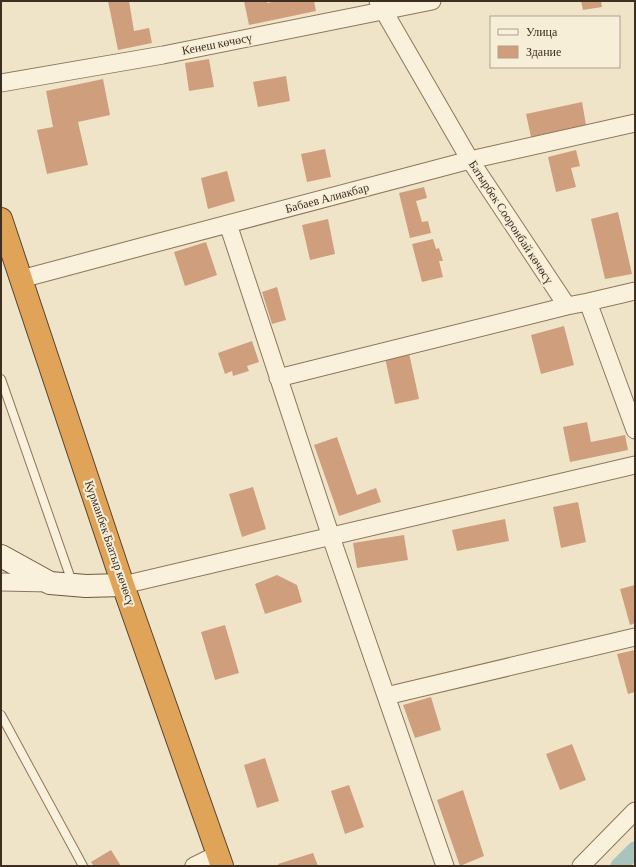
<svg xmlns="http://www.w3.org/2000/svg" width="636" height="867" font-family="'Crimson Pro',serif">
	<rect width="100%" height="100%" fill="#f0e4c8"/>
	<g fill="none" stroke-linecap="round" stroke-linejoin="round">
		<!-- canal -->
		<path stroke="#a9c4bc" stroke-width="17" d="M619,866l16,-16"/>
	</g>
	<!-- building -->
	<path fill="#cf9f7d" d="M108,1h21l5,30 15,-3 3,15 -34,7z
		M244,1h23v2l10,-2h37l2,10 -67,14z
		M581,1h20l1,6 -19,3z
		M209,59l5,28 -25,4 -4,-28z
		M286,76l4,25 -32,6 -5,-25z
		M103,79l7,36 -32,7 10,43 -41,9 -10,-44 16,-3 -7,-36z
		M582,102l4,23 -55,12 -5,-23z
		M325,149l6,28 -24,5 -6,-28z
		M576,150l4,16 -9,2 5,19 -20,5 -8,-35z
		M227,171l8,30 -27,8 -7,-31z
		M424,187l3,11 -11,3 6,21 6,-1 3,12 -21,5 -11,-45z
		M618,212l14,62 -27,5 -14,-60z
		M328,219l7,35 -25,6 -8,-35z
		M433,239l3,10 3,-1 4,13h-4l4,16 -21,5 -10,-38z
		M206,242l11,33 -32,11 -11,-34z
		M277,287l9,33 -14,4 -10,-32z
		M564,326l10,39 -33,9 -10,-39z
		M252,341l7,21 -12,4 2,5 -16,5 -1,-5 -7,3 -7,-21z
		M409,353l10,46 -24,5 -10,-46z
		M587,422l4,20 34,-7 3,15 -58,12 -7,-35z
		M337,437l20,58 19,-7 5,14 -42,14 -25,-71z
		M253,487l13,42 -24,8 -13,-43z
		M578,502l8,40 -25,6 -8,-41z
		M505,519l4,22 -52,10 -5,-21z
		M404,535l4,25 -51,8 -4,-25z
		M277,575l20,10 5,17 -37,12 -10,-30z
		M635,585v38l-5,2 -10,-36z
		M225,625l14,48 -24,7 -14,-48z
		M635,650v42l-7,2 -11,-40z
		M431,697l10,33 -26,8 -12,-33z
		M572,744l14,36 -26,10 -14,-36z
		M265,758l14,43 -22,7 -13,-43z
		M349,785l15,42 -19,7 -14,-43z
		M463,790l21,66 -24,10 -23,-66z
		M111,850l10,16h-27l-3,-4z
		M313,853l5,13h-39l-1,-2z"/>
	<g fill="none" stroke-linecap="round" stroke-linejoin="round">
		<!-- lane casing -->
		<g stroke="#8d765c" stroke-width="10">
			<path id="lane" d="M1,379l71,203
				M1,715l82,151"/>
		</g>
		<!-- street casing -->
		<g stroke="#8d765c" stroke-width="19">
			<path id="street" d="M378,1l92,159 97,146 21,-4 47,128
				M1,83l162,-28 269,-54
				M228,224l103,313 114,329
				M21,279l116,-31 333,-88 165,-37
				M588,302l47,-11
				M278,378l289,-72
				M1,582l49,1
				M123,585l512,-120
				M386,696l249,-59
				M194,866l24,-12
				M581,866l54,-55"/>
		</g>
		<!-- secondary casing -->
		<g stroke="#6f573f" stroke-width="24">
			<path id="secondary" d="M1,556l49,27 36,3 37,-1"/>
		</g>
		<!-- highway casing -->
		<g stroke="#5b4430" stroke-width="24">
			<path id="highway" d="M1,219l122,366 99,281"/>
		</g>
		<!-- lane -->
		<use href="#lane" stroke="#faf1dc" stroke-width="8"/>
		<!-- street -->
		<use href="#street" stroke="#faf1dc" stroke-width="17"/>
		<!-- secondary -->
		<use href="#secondary" stroke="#faf1dc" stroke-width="22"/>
		<!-- highway -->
		<use href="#highway" stroke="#e0a458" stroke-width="22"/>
	</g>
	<g text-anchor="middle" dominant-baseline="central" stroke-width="4" stroke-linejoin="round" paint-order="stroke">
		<!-- street labels -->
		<g font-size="12" fill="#3d2e20" stroke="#f7eed8">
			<text transform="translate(217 44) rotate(-11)">Кенеш көчөсү</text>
			<text transform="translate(327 198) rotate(-15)">Бабаев Алиакбар</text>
			<text transform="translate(511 222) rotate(57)">Батырбек Сооронбай көчөсү</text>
			<text transform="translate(110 543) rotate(71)">Курманбек Баатыр көчөсү</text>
		</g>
	</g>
	<!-- border -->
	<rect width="636" height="867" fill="none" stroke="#3d2e20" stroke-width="4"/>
	<!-- legend -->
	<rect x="490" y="16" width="130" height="52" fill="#f7eed8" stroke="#ada18e"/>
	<rect x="498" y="29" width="20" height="6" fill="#faf1dc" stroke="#ada18e"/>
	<text x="526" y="36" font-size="12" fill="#3d2e20">Улица</text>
	<rect x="498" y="46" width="20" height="12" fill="#cf9f7d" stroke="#ada18e"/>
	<text x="526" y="56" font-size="12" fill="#3d2e20">Здание</text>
</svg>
